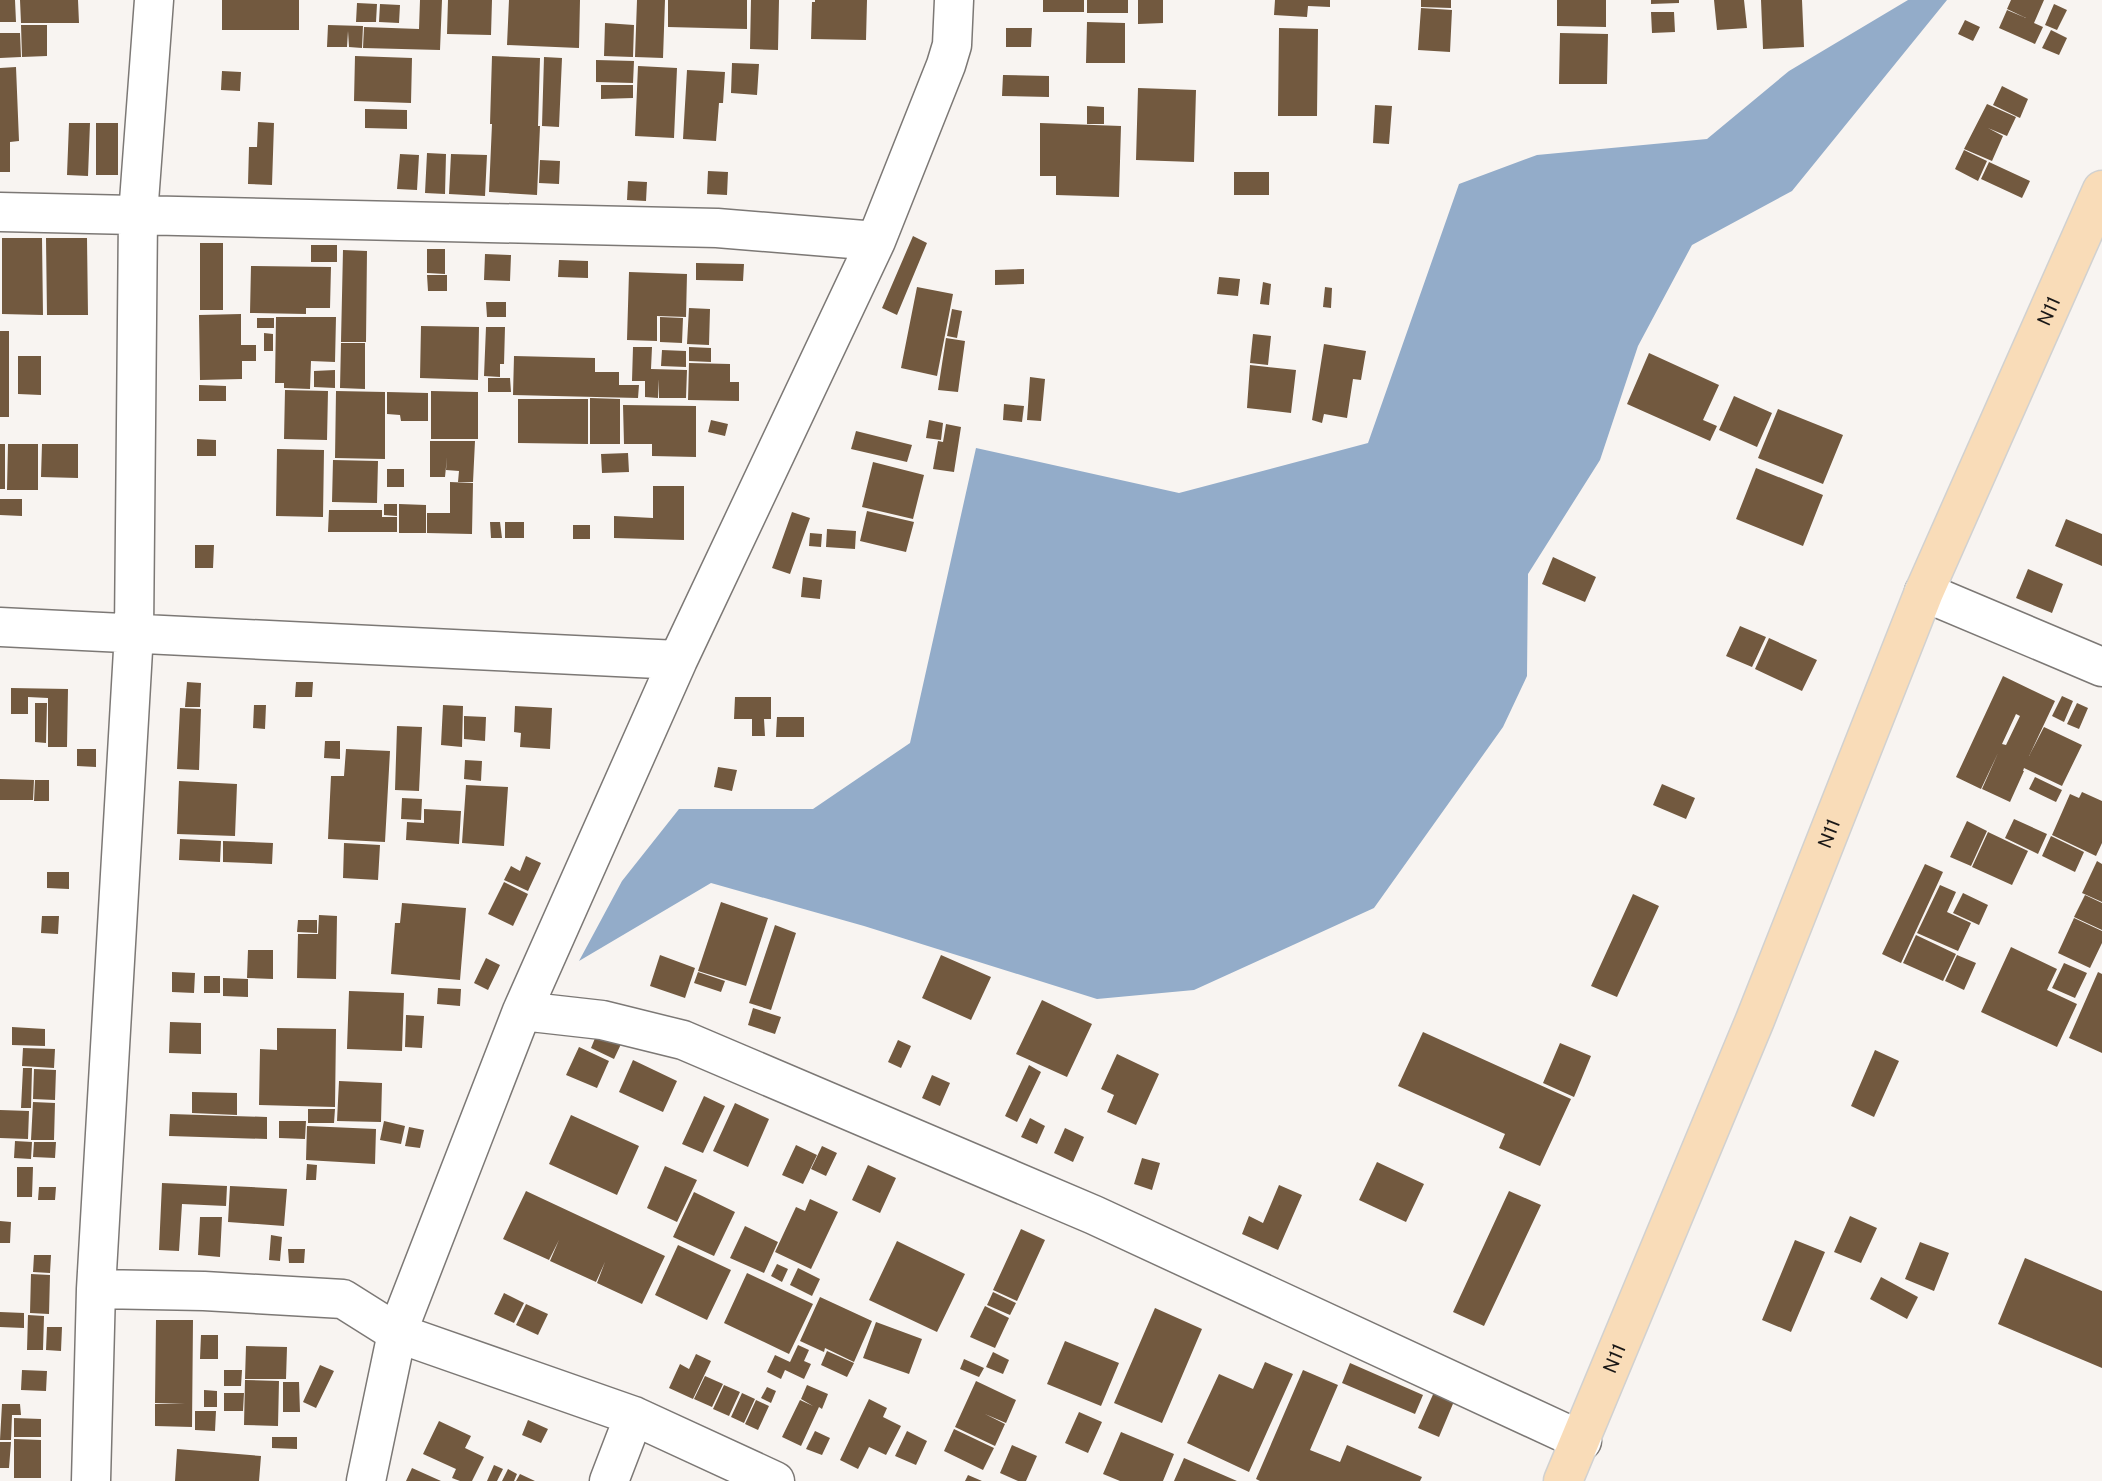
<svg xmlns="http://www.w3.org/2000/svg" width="2102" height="1481" font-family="'Public Sans',sans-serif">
	<rect width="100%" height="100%" fill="#f8f4f1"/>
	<!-- water -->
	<path fill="#93acc9" d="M1908,0h39l-155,191 -100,54 -54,101 -38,114 -72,114 -1,102 -24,51 -129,181 -180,82 -97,9 -233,-73 -153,-43 -132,78 43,-80 57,-72h134l97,-66 66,-295 203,45 189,-50 91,-259 78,-29 170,-16 82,-68z"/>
	<!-- building -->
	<path fill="#72593f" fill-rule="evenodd" d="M0,0h15l1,22h-16z
		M20,0h58l1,23h-58z
		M222,0h77v30h-77z
		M420,0h22l-2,50 -77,-2 1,-21 55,2z
		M448,0h44l-1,35 -44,-1z
		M509,0h71l-1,48 -72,-3z
		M637,0h28l-2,58 -28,-1z
		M668,0h79v29l-79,-2z
		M751,0h28l-1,50 -28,-1z
		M815,0h52l-1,40 -55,-1 1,-37h3z
		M1043,0h41v12h-41z
		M1087,0h41v13h-41z
		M1138,0h25v23l-25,1z
		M1275,0h55v7l-22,-1 -1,11 -33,-2z
		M1421,0h30v8l-30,-1z
		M1557,0h49v27l-49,-1z
		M1651,0h28v3l-28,1z
		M1714,0h30l3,28 -30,2z
		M1761,0h41l2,47 -41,2z
		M2011,0h33l-10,23 9,4 -8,17 -36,-16 8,-18 19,8 -19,-9z
		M357,3l20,1 -1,18h-20z
		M380,4l20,1 -1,18 -20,-1z
		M2054,4l13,6 -10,20 -12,-5z
		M1421,8l31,2 -2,42 -32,-2z
		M1651,12h23l1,20 -23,1z
		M1965,20l15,7 -7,14 -15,-7z
		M1087,22l38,1v40h-39z
		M605,23l29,2 -1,32 -29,-1z
		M21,25h26v31l-25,1z
		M328,25l35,1 -1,22 -13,-1 -1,-16 -1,16h-20z
		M1006,28h26l-1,19h-25z
		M1279,28l39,1 -1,87h-39z
		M2051,30l16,8 -8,17 -17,-7z
		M0,33h20l1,24 -21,1z
		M1560,33l48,1 -1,50h-48z
		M355,56l57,2 -1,45 -57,-2z
		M492,56l48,2 -2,68h2l-3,69 -48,-3 3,-68h-2z
		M544,57l18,1 -3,69 -17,-1z
		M596,60l38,1 -1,22 -37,-1z
		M732,63l27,1 -2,31 -26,-2z
		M638,66l39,2 -3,70 -39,-2z
		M16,67l3,74 -9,1v30h-10v-104z
		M687,70l38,2 -2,31h-4l-3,38 -33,-2z
		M222,71l19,1 -1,19 -19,-1z
		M1003,75l46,1v21l-47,-1z
		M601,85h32v13l-32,1z
		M2002,86l26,13 -8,19 -27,-13z
		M1138,88l58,2 -2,72 -58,-2z
		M1987,104l29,13 -9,19 -19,-8 15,8 -11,25 -28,-12z
		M1375,105l17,1 -3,38 -16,-1z
		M1087,106l17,1v17h-17z
		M365,109l42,1v19l-42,-1z
		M258,122l16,1 -2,62 -24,-1 1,-37h8z
		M69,123h21l-2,53 -21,-1z
		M96,123h22v52h-22z
		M1040,123l81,3 -2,71 -63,-2v-19h-16z
		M1964,150l23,11 -9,20 -23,-12z
		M427,153l19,1 -1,40 -20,-1z
		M400,154l19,1 -2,35 -20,-1z
		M451,154l36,1 -2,41 -36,-2z
		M540,160l20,1 -1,23 -20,-1z
		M1989,162l41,19 -8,17 -41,-19z
		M708,171l20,1 -1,23 -20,-1z
		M1234,172h35v23h-35z
		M628,181l19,1 -1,19 -19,-1z
		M913,236l14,7 -30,72 -15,-7z
		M2,238h40l1,77 -41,-1z
		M46,238h41l1,77h-41z
		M200,243h23v67h-23z
		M311,245h26v17h-26z
		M427,249h18v25l-18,-1z
		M343,250l24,1 -1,91h-25z
		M485,254l26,1 -1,26 -26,-1z
		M559,260l29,1v17l-30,-1z
		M696,263l48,1 -1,17 -47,-1z
		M251,266l80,1 -1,41h-24v6l-56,-1z
		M1024,269v15l-29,1v-15z
		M629,272l58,2 -1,43 -29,-1v25l-30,-1z
		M427,275h20v16h-19z
		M1219,277l21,2 -2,17 -21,-2z
		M1263,282l8,2 -2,21 -9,-1z
		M917,287l36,7 -16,82 -36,-8z
		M1325,287l7,1 -1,20 -8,-1z
		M486,302h20v15h-19z
		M689,308l21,1 -1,36 -22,-1z
		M952,309l10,2 -5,27 -10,-2z
		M241,314v31h15v16h-14v18l-42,1 -1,-65z
		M276,317h60l-1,45 -24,-1 -1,28 -26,-1v-5h-9z
		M660,317l23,1 -1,25 -22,-1z
		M257,318h17v10h-17z
		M421,326l58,1 -1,53 -58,-2z
		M486,327h19l-1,37h-4v13l-16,-1z
		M0,331h9v86h-9z
		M264,333l9,1v17h-9z
		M1253,334l18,2 -3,29 -18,-2z
		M946,338l19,3 -7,51 -20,-2z
		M341,343h24v46l-25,-1z
		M1324,344l42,7 -5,29 -8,-1 -6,39 -23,-4 -2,9 -10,-3z
		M633,347h19l-1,22 36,1 -1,28h-27v-19l-1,19 -13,-1v-16h-13z
		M689,347l22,1v14l-22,-1z
		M662,350l24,1v16l-25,-1z
		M1649,353l70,32 -16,35 14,6 -7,15 -83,-37z
		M18,356h23v39l-23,-1z
		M514,356l81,2v14h24v13h20l-1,13 -125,-3z
		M689,363l41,1v18h9v19l-51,-1z
		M1250,365l46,5 -5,43 -44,-5z
		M335,370v18l-21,-1v-16z
		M1030,377l15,2 -4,42 -14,-1z
		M488,378h22l1,14h-23z
		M199,385l27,1v15h-27z
		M285,390l43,1 -1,49 -43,-1z
		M336,391l49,1v67l-50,-1z
		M431,391l47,1v47h-47z
		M387,392l41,1v28h-27l-1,-6 -13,-1z
		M1734,396l38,17 -15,34 -38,-17z
		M590,398l30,1v45h-30z
		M518,399h70v45l-70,-1z
		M1004,404l20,2 -2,16 -19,-2z
		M623,405l73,1v51l-44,-1v-12h-28z
		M1778,409l65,26 -20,49 -65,-26z
		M711,420l17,4 -3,12 -17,-4z
		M929,420l14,3 -2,17 -15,-2z
		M946,424l15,3 -7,45 -21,-3 5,-28 5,1z
		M856,431l56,14 -5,17 -56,-13z
		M197,439l19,1v16h-19z
		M430,441h45l-2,41h-15l1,-11 -13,-1 1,-13 -2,20h-15z
		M0,444h5v45h-5z
		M8,444h30v46h-31z
		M42,444h36v34l-37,-1z
		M277,449l47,1 -1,67 -47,-1z
		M628,453l1,19 -27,1 -1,-19z
		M333,460l45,1 -1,42 -45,-1z
		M873,462l51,13 -11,44 -51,-12z
		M1756,468l67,27 -20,51 -67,-27z
		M387,469h17v18h-17z
		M450,482l23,1 -1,51 -45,-1v-20h23z
		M653,486h31v54l-70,-2v-22l39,2z
		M0,499h22v17l-22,-1z
		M384,504h13v12l-13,-1z
		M399,504l27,1v28h-27z
		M329,510h53v7h15v15h-69z
		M867,511l47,11 -8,30 -46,-11z
		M792,512l18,6 -20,56 -18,-6z
		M2066,519l36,15v32l-47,-20z
		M490,522h10l2,16h-11z
		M505,522h19v16h-19z
		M573,525h17v14h-17z
		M827,529l29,2 -1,18 -29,-2z
		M810,533l12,1 -1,13 -12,-1z
		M195,545h19l-1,23h-18z
		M1553,557l43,20 -11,25 -43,-18z
		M2028,569l35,15 -11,29 -36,-15z
		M803,577l19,3 -2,19 -19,-2z
		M1740,626l26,11 -14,30 -26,-11z
		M1769,638l48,22 -15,31 -47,-22z
		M2003,676l52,25 -26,55 15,-29 38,18 -20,41 -38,-18 -1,3h1l-14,31 -28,-13 16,-36 -17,36 -25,-12zM2016,714l4,2 -14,29 -4,-1z
		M187,682l14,1 -1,24h-15z
		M296,682h17l-1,15h-17z
		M11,688l57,1 -1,58h-19v-49l-20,-1v17h-17z
		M2062,696l11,5 -9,21 -12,-6z
		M735,697h36v22h-7l1,17h-13v-17h-18z
		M35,703h12l-1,40 -11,-1z
		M2077,703l11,5 -9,21 -12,-5z
		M254,705h12l-1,24 -12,-1z
		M443,705l20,1 -1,41 -21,-2z
		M515,706l37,2 -2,41 -30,-2 1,-14 -7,-1z
		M180,708l21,1 -2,61 -22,-1z
		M464,716l22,1 -1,24 -21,-2z
		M777,717h27v20h-28z
		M397,726l25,1 -3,64 -24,-1z
		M325,741h15v18l-16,-1z
		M77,749h19v18l-19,-1z
		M346,749l44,2 -5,91 -57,-3 3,-63h13z
		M465,760l17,1 -1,20 -17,-2z
		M718,767l19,3 -5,21 -18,-4z
		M2035,777l27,13 -6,12 -27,-13z
		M0,779l34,1 -1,20h-33z
		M35,780h14v21h-15z
		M179,781l58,3 -2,52 -58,-2z
		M1662,784l33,14 -9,21 -33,-14z
		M466,785l42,2 -4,59 -42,-3z
		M2082,792l20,9v42l-6,13 -44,-21 18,-41 9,4z
		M402,798l20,1 -1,21 -20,-1z
		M424,809l37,2 -2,33 -53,-4 1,-18 17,1z
		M2014,819l33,15 -9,20 -33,-16z
		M1967,821l20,10 -16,35 -21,-9z
		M1988,832l40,19 -16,34 -40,-18z
		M2051,836l33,16 -9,20 -33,-16z
		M180,839l41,2 -1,21 -41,-2z
		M223,841l50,2 -1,21 -49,-2z
		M344,843l36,2 -2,35 -35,-2z
		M526,856l15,7 -13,28 -24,-11 7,-14 9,5z
		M2097,861l5,3v38l-20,-9z
		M1925,864l18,8 -42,91 -19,-9z
		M47,872h22v17l-22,-1z
		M504,882l24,12 -15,32 -25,-12z
		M1940,885l16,7 -9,20 24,11 -13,28 -41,-18z
		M1963,893l25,12 -9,20 -26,-12z
		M1633,894l26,12 -42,91 -26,-11z
		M2085,895l17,8v27l-28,-13z
		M721,902l47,16 -22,68 -48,-15z
		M402,903l64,5 -6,72 -69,-6 4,-51h5z
		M319,915l18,1 -1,63 -39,-1 1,-44h20z
		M42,916h17l-1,18 -17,-1z
		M2074,918l28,13v12l-12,25 -32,-15z
		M298,920h19v13l-20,-1z
		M775,925l21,8 -25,77 -22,-7z
		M1916,935l40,19 -13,27 -40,-18z
		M2011,947l46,22 -10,21 30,14 -20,43 -76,-35z
		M248,950h25v29l-26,-1z
		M660,955l35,13 -10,30 -35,-12z
		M941,955l50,22 -20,43 -49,-22z
		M1957,955l19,8 -12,27 -19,-9z
		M486,958l14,7 -12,25 -14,-7z
		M2064,963l23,10 -12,25 -23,-10z
		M172,972l23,1 -1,20 -22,-1z
		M698,972l27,9 -4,11 -27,-9z
		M2098,972l4,2v79l-33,-15z
		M204,976h16v17h-16z
		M223,978l25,1v18l-25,-1z
		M438,988l23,1 -1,17 -23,-2z
		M349,991l55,2 -2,58 -55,-2z
		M1042,1000l50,24 -25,53 -51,-23z
		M753,1008l28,9 -6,17 -27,-9z
		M406,1015l18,1 -2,32 -17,-1z
		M170,1022l31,1v31l-32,-1z
		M12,1027l33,2v17l-33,-1z
		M277,1028l59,1 -1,78 -76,-2 1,-56 17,1z
		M598,1031l24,11 -8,17 -23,-11z
		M1423,1032l148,67 -31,67 -41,-18 6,-14 -107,-48z
		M898,1040l13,6 -10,22 -13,-6z
		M1560,1043l31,13 -17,41 -31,-14z
		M579,1047l30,14 -12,27 -31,-13z
		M23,1048l32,1 -1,19 -32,-2z
		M1875,1050l24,11 -25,56 -23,-11z
		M1117,1054l42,20 -23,51 -29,-13 7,-17 -13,-6z
		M633,1060l44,21 -14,31 -44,-20z
		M1029,1065l12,7 -24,50 -12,-6z
		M23,1068h9l-1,40h-10z
		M34,1069l22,1 -1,30 -22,-1z
		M932,1075l18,8 -10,23 -18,-8z
		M339,1081l43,2 -1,39 -44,-1z
		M192,1092l45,1v22l-45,-2z
		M704,1096l21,10 -22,47 -21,-9z
		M33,1102l22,1 -1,37h-23z
		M735,1103l34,16 -21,48 -35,-16z
		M308,1109h27l-1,14h-26z
		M0,1110l29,1 -1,28 -28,-1z
		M170,1114l97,3v22l-98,-3z
		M571,1115l68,31 -22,49 -68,-31z
		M1030,1118l15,8 -8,18 -16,-7z
		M279,1121h27l-1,18 -26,-1z
		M384,1121l21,5 -4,18 -21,-4z
		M307,1126l69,3 -1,35 -69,-4z
		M409,1127l15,3 -4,18 -15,-2z
		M1065,1128l19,9 -11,25 -19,-9z
		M15,1141l17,1 -1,17 -17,-1z
		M34,1142h22l-1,16 -22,-1z
		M796,1145l21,10 -14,29 -21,-9z
		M822,1146l15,7 -11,23 -15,-7z
		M1142,1158l18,5 -8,27 -18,-6z
		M1377,1162l47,22 -18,38 -47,-22z
		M307,1164l10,1 -1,15h-10z
		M868,1165l28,13 -16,35 -28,-13z
		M665,1166l32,14 -20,42 -30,-14z
		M17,1167h16l-1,30h-15z
		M162,1183l65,3 -1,20 -44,-2 -3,47 -20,-1z
		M1279,1185l23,10 -24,55 -36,-16 7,-18 14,7z
		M230,1186l57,3 -3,37 -56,-4z
		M39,1187h17l-1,13h-17z
		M526,1191l139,65 -23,48 -45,-21 8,-21 -9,20 -46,-21 9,-21 -10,20 -46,-21z
		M1509,1191l32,14 -57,121 -31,-14z
		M694,1192l41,20 -21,44 -41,-19z
		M810,1199l28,13 -27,57 -36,-17 21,-45 9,4z
		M1850,1216l27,12 -16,35 -27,-11z
		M200,1217h22l-2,40 -22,-2z
		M0,1221l11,1 -1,21h-10z
		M745,1226l33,16 -14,31 -34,-15z
		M1021,1229l24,11 -28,61 -24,-11z
		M271,1235l11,2 -2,24 -11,-1z
		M1795,1240l30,12 -34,80 -29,-12z
		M897,1241l68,33 -28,58 -68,-32z
		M1920,1242l29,11 -15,38 -29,-12z
		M678,1245l53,25 -24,50 -52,-25z
		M288,1249h17l-1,14h-15z
		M34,1255h17l-1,18 -17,-1z
		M2025,1258l77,33v77l-104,-44z
		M777,1264l11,5 -6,13 -11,-6z
		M798,1268l22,11 -8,17 -22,-11z
		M747,1273l66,31 -24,50 -65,-31z
		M31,1274l19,1 -1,39 -19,-1z
		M1881,1277l37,20 -11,22 -37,-20z
		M993,1292l23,11 -6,12 -23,-10z
		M504,1293l20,10 -10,20 -20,-9z
		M820,1297l52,24 -18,41 -29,-14 -1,4 -24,-11z
		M526,1304l22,10 -10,21 -22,-10z
		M985,1306l24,12 -14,30 -25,-11z
		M1155,1308l47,21 -40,94 -48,-20z
		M0,1312l24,1v15l-24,-1z
		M28,1315l16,1 -1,34h-16z
		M156,1320h37l-1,107 -37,-1v-22l30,-1h-30z
		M876,1322l46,17 -13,35 -46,-16z
		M47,1327h15l-1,24 -15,-1z
		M201,1335h17v24h-18z
		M1065,1341l54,22 -18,43 -54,-22z
		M798,1345l11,5 -5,11 7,3 -7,15 -19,-9 -4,9 -14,-7 8,-17 15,7z
		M246,1346l41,1 -1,32h-41z
		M827,1351l27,12 -7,14 -26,-12z
		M993,1352l16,8 -6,14 -17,-7z
		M696,1354l15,7 -18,38 -24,-11 11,-24 9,5z
		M964,1359l20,9 -5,9 -19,-8z
		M1265,1362l28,12 -44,98 -62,-29 32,-69 34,15z
		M1350,1363l73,32 -8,19 -73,-31z
		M320,1365l14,6 -18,37 -13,-6z
		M22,1370l25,1 -1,20 -25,-1z
		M224,1370h18l-1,16h-17z
		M1303,1370l35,15 -28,65 30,12 7,-17 75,32 -2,4h-160l-4,-2z
		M705,1376l18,8 -11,23 -18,-8z
		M245,1380l34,1 -1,45 -34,-1z
		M976,1381l40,19 -10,23 -21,-9 20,10 -10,22 -40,-19z
		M283,1382h16l1,30h-17z
		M724,1385l16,7 -11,24 -16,-7z
		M807,1385l21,9 -6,15 -3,-2 -18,39 -19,-9 18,-37 13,6 -12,-7z
		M767,1387l9,4 -5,12 -10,-5z
		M204,1390l13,1v16h-13z
		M1435,1390l20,9 -16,38 -21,-9z
		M224,1393h20l-1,18h-19z
		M742,1393l13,6 -11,24 -13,-6z
		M869,1399l18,9 -4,9 18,9 -15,29 -17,-8 -11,22 -18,-9z
		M756,1400l13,6 -11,24 -13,-6z
		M2,1404h18l1,11h-9l-1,25h-11z
		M195,1411h21l-1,20 -20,-1z
		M1079,1412l23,10 -14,31 -23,-10z
		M14,1418l27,1v18h-27z
		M528,1420l20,9 -7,14 -19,-8z
		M439,1421l32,15 -6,12 19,9 -12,24h-12l-8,-3 4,-9 -33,-15z
		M954,1429l40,19 -11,22 -39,-19z
		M815,1431l15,7 -8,17 -16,-6z
		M907,1431l20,10 -11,24 -21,-9z
		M1121,1432l53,22 -11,27h-43l-17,-7z
		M272,1437h25v12l-25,-1z
		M14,1439l27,1v38h-27z
		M0,1442h11l-2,26h-9z
		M1012,1445l25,11 -11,25h-8l-18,-8z
		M177,1449l84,7 -2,25h-84z
		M1184,1458l53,23h-63z
		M494,1465l9,4 -6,12h-10z
		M412,1468l29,13h-35z
		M508,1469l9,5 -3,7h-12z
		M520,1474l15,7h-19z
		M968,1475l14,6h-17z"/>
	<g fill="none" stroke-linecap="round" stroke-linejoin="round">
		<!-- minor casing -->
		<g stroke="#7c7875" stroke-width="41">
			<path id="minor" d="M0,212l717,16 159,13
				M1924,592l178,75
				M0,627l678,33
				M522,1011l80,9 81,20 411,175 488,226
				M96,1289l108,2 139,8 54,34 237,83 141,65
				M91,1481l5,-192 38,-656 4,-418 16,-215
				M366,1481l31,-148 125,-322 156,-351 198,-419 70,-176 6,-20 2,-45
				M609,1481l25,-65"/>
		</g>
		<!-- primary casing -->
		<g stroke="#d1d1d0" stroke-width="41">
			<g id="primary">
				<path id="s1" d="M1563,1481l192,-461 169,-428 178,-402"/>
			</g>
		</g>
		<!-- minor -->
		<use href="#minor" stroke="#fff" stroke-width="38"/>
		<!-- primary -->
		<use href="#primary" stroke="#f9dcb8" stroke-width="38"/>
	</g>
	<g text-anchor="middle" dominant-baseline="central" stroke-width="7" stroke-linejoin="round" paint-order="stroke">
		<!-- street labels -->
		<g font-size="19" fill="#191716" stroke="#f8f4f1">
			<text stroke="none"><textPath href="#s1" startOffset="1267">N11</textPath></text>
			<text stroke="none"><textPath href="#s1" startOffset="700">N11</textPath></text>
			<text stroke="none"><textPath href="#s1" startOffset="133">N11</textPath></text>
		</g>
	</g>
</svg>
